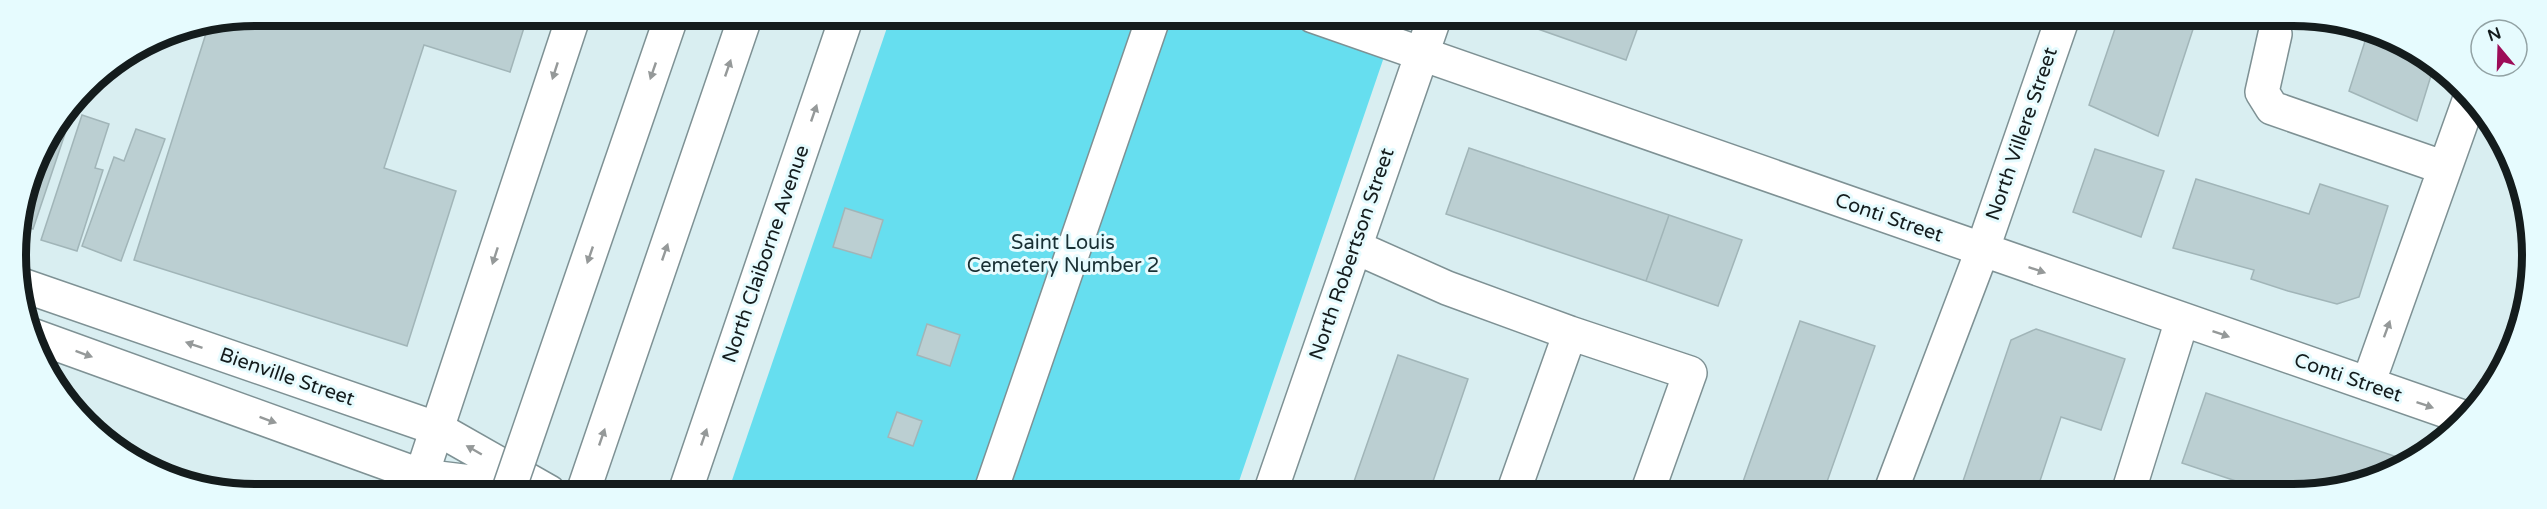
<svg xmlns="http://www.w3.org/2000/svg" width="2547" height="509" font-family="'Varela Round',sans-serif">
	<rect width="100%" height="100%" fill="#d9eef1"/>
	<!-- green -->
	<path fill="#66deef" d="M891,16h507l-163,477 -507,-1z"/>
	<!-- building -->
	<path fill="#bbcfd2" stroke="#a1b5b8" stroke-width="1.5" d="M254,15h274l-18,57 -86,-27 -40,123 72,23 -49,155 -273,-86 75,-236z
		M1501,16h141l-16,44z
		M2119,17h78l-39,119 -69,-31z
		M2368,32l44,15 22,19 -17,55 -68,-30z
		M78,95l-45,134 -14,-5 14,-61z
		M82,115l27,9 -14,44 8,2 -26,81 -36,-11z
		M136,129l29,10 -44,122 -39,-15 32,-89 10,4z
		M1469,148l200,67 -23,66 -200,-67z
		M2095,149l69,22 -23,66 -68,-25z
		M2196,179l113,35 11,-30 68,22 -29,91 -22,7 -49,-13 -37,-12 3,-9 -81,-22z
		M845,208l38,12 -12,38 -38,-11z
		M1669,215l73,25 -24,66 -72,-25z
		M1800,321l75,25 -52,147h-84z
		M927,324l33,11 -10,31 -33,-11z
		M2036,329l89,30 -24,71 -40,-13 -25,76h-77l52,-153z
		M1398,355l70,24 -39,114h-79z
		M2206,393l203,68 -11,8 -89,24h-37l-90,-30z
		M897,412l25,9 -9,25 -25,-9z"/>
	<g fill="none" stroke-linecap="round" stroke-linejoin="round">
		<!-- minor casing -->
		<g stroke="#7e9194" stroke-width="36">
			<path id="minor" d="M1313,16l1153,402
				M2275,34l-13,58 10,16 173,60
				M1355,247l92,41 123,45 120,40 -43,120
				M22,285l416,144 111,63
				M29,334l393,142 108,13
				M2368,384l102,-286
				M990,493l164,-477
				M1270,493l165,-477
				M1513,493l57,-160
				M1890,493l92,-242 81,-234
				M2128,493l54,-173"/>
		</g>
		<!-- major casing -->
		<g stroke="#7e9194" stroke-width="36">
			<path id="major" d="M416,492l158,-477
				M685,492l162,-476"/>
		</g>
		<!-- highway casing -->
		<g stroke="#7e9194" stroke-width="36">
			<path id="highway" d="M583,492l163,-477"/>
		</g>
		<!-- minor -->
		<use href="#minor" stroke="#fff" stroke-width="33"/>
		<!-- major -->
		<use href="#major" stroke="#fff" stroke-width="33"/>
		<!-- highway -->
		<use href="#highway" stroke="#fff" stroke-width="33"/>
		<!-- highway-bridge casing -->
		<g stroke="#7e9194" stroke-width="36" stroke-linecap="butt">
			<path id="highway-bridge" d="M508,492l164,-477"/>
		</g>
		<!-- highway-bridge -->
		<use href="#highway-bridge" stroke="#fff" stroke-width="33"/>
	</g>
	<!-- one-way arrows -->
	<defs><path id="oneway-solid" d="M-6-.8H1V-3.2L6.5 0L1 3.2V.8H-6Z" transform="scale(1.5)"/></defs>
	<g fill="#959999">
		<use href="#oneway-solid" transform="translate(728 68) rotate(-71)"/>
		<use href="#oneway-solid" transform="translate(555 71) rotate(108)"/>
		<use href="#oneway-solid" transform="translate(653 71) rotate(109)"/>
		<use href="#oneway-solid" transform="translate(814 113) rotate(-71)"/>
		<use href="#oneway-solid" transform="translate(665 252) rotate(-71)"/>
		<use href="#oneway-solid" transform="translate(590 255) rotate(109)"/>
		<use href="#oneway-solid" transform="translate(495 256) rotate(108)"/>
		<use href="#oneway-solid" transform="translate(2037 270) rotate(19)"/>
		<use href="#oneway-solid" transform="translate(2387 329) rotate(-70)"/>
		<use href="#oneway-solid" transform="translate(2221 334) rotate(19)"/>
		<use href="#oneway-solid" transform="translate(194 345) rotate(-161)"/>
		<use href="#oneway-solid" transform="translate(84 354) rotate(20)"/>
		<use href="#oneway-solid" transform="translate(2425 405) rotate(19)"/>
		<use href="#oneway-solid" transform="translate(268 420) rotate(20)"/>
		<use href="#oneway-solid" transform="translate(602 437) rotate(-71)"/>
		<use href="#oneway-solid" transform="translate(704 437) rotate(-71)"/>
		<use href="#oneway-solid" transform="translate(474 450) rotate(-150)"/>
	</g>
	<g text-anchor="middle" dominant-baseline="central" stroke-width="6" stroke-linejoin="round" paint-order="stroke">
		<!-- street labels -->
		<g font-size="20" fill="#141c1d" stroke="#e6fbfe">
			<text transform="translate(2022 134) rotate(-71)">North Villere Street</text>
			<text transform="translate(1889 218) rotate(19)">Conti Street</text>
			<text transform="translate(766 254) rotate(-71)">North Claiborne Avenue</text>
			<text transform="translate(1352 254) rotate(-71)">North Robertson Street</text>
			<text transform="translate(287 377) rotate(19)">Bienville Street</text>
			<text transform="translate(2348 378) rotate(19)">Conti Street</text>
		</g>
		<!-- park labels -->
		<g font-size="20" fill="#193034" stroke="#e6fbfe">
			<text x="1063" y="243">Saint Louis<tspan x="1063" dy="23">Cemetery Number 2</tspan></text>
		</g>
	</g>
	<!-- crop -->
	<path d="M0 0H2547V509H0ZM255 26H2293A229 229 0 0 1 2522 255V255A229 229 0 0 1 2293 484H255A229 229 0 0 1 26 255V255A229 229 0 0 1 255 26Z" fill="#e6fbfe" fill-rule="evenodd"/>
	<path fill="none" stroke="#141c1d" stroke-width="8" d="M255 26H2293A229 229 0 0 1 2522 255V255A229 229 0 0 1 2293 484H255A229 229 0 0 1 26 255V255A229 229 0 0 1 255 26Z"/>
	<!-- north arrow -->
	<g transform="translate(2499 48) rotate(341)"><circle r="28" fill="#e6fbfe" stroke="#92a2a4" stroke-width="1.5"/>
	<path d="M0-4.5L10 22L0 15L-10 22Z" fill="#9d0c58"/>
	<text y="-9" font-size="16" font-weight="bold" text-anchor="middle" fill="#141c1d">N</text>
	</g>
</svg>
